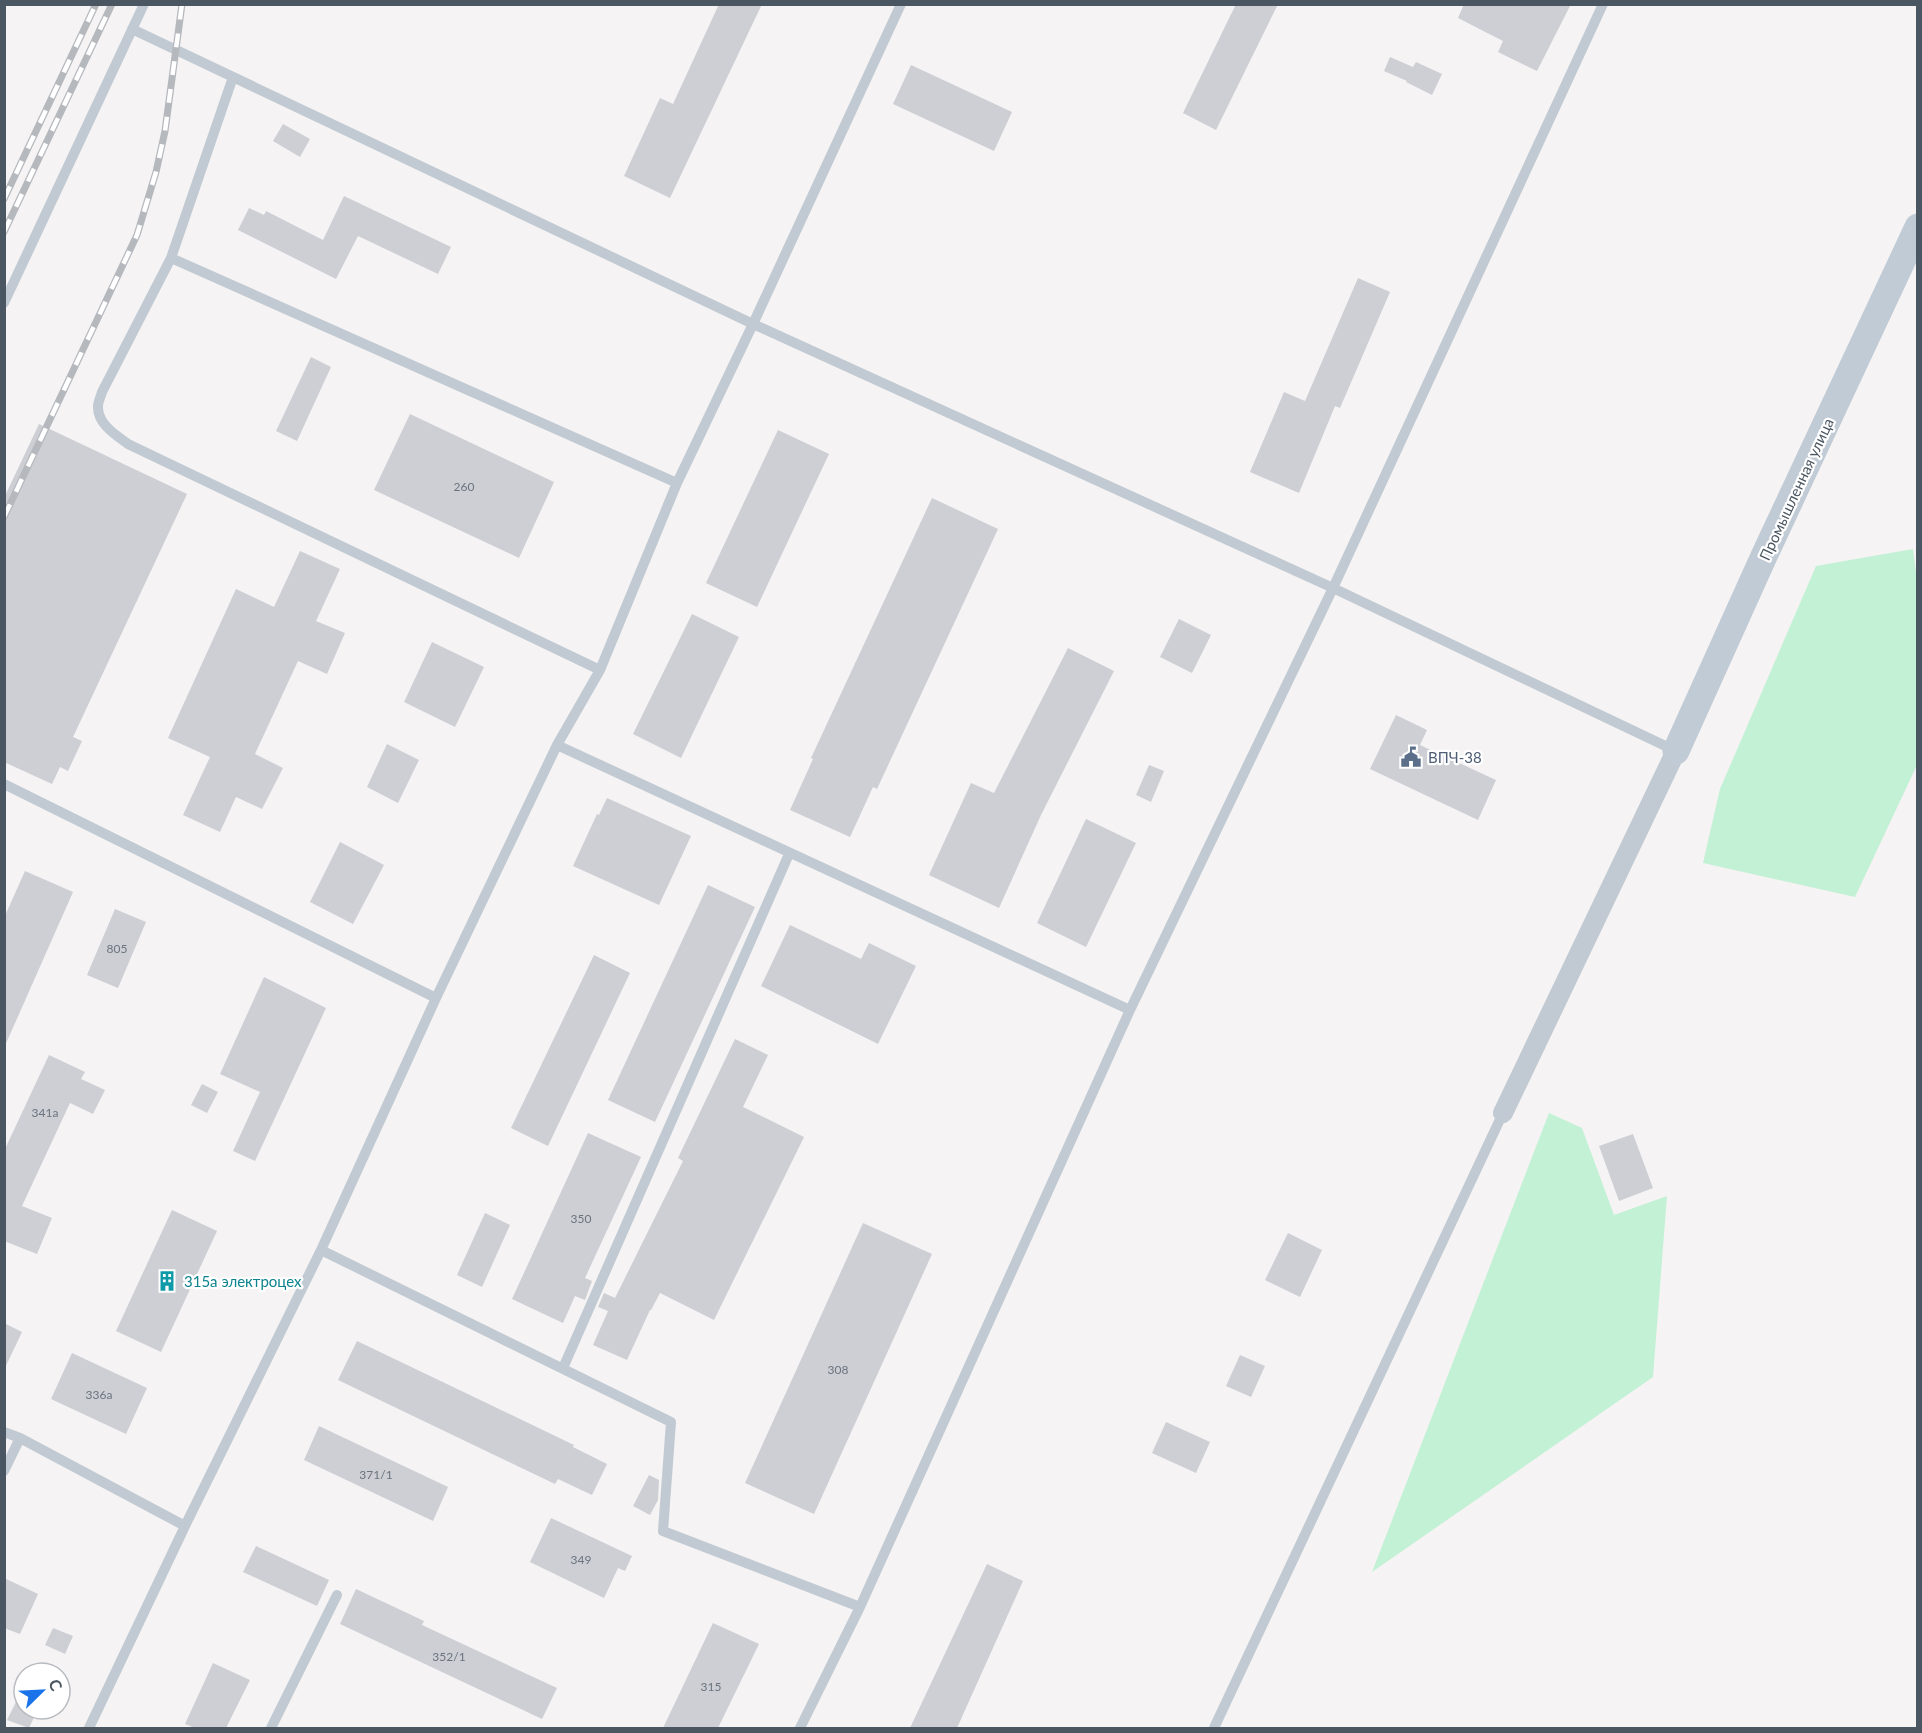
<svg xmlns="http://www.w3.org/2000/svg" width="1922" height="1733" font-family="Lato,sans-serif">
	<rect width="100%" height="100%" fill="#f5f3f3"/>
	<!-- green -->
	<path fill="#c3f1d5" d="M1913,549l5,40 -1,176 -62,132 -152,-34 17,-74 96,-223z
		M1549,1113l33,15 32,87 53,-19 -14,181 -281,195z"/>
	<!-- building -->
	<path fill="#cdcfd5" d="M719,4h43l-92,194 -46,-22 36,-78 13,6z
		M1236,4h42l-62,126 -33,-17z
		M1464,4h107l-34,67 -39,-19 5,-11 -45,-23z
		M1390,57l23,10 3,-5 26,12 -10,21 -26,-13 1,-1 -23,-10z
		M911,65l101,47 -18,39 -101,-47z
		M283,124l27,15 -10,18 -27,-16z
		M344,196l107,51 -13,27 -80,-38 -22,43 -98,-49 11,-22 15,7 2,-4 57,29z
		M1358,278l32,14 -50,116 -5,-2 -36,87 -49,-21 34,-80 21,9z
		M311,357l20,10 -34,74 -21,-10z
		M410,414l144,68 -35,76 -145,-68z
		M39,424l148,70 -114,243 9,4 -14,30 -8,-4 -8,17 -48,-22v-264z
		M778,430l51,24 -72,153 -51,-24z
		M932,498l66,31 -121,260 -4,-2 -23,50 -60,-27 23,-51 -2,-1z
		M300,551l40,18 -24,52 29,12 -18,41 -29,-13 -43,93 28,14 -21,41 -26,-12 -16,35 -37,-17 27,-58 -42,-19 68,-149 38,18z
		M692,614l47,23 -58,121 -48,-24z
		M1179,619l32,16 -19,38 -32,-16z
		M432,642l52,25 -29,60 -51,-25z
		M1068,648l46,23 -73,144 -42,93 -70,-33 42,-92 23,10z
		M1396,715l31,15 -7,15 76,35 -18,40 -108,-51z
		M387,744l32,16 -21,43 -31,-16z
		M1149,765l15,6 -13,31 -15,-7z
		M607,798l84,38 -32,69 -86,-39 24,-52 2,1z
		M1086,819l50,24 -50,104 -49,-24z
		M340,842l44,23 -31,59 -43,-22z
		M25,871l48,21 -69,156v-130z
		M708,885l47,22 -100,215 -47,-22z
		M115,909l31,13 -28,66 -31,-13z
		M790,925l71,34 8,-16 47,23 -38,78 -117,-58z
		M594,955l36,18 -82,173 -37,-18z
		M264,977l62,31 -71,153 -22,-10 27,-59 -40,-18z
		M735,1039l33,16 -25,52 61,30 -90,183 -54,-27 -9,17h-1l-23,50 -34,-15 15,-34 -10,-4 6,-14 11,5 68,-137 -5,-3z
		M49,1055l36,17 -4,7 24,11 -12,24 -23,-11 -48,103 30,12 -15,36 -33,-13v-90z
		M202,1084l16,8 -11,21 -16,-8z
		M588,1133l53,24 -56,121 7,3 -7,19 -10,-4 -12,27 -51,-24z
		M1633,1134l20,54 -34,13 -20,-55z
		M172,1210l45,21 -56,121 -45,-21z
		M485,1213l25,12 -28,62 -25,-12z
		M863,1223l69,31 -118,260 -69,-31z
		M1288,1233l34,17 -22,47 -35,-17z
		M4,1323l18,9 -18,38z
		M357,1341l217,104 -1,2 34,17 -15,31 -34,-16 -3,5 -217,-104z
		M72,1353l75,35 -21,46 -75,-35z
		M1240,1355l25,11 -14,31 -25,-11z
		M1166,1422l44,20 -14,31 -44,-20z
		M319,1426l129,61 -15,34 -129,-61z
		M649,1475l10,5 -1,20 -8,15 -17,-9z
		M551,1518l81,38 -7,15 -7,-3 -14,30 -74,-36z
		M256,1546l73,34 -12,26 -74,-34z
		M987,1564l36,17 -66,147h-47z
		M4,1578l34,16 -18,40 -16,-6z
		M356,1589l68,32 -2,4 135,63 -15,31 -202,-95z
		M713,1623l46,21 -41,84h-55z
		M53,1628l20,8 -8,18 -20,-9z
		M213,1663l37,17 -24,48h-31l-10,-4z
		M24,1686v23h14l-9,19 -22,-8z"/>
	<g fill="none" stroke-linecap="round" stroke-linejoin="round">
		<!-- lane -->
		<path stroke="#c1cad2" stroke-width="10" d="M132,29l621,295 580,264 343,163
			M233,77l-62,181 -69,134c-1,4 -4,10 -4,14 -1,18 18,29 30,38l472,226
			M171,258l506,225
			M4,303l140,-299
			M557,745l573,265
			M4,784l432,214
			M321,1250l350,172 -8,109 197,76
			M563,1368l226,-514
			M4,1432l16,6 165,88
			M4,1471l16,-33
			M89,1728l96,-202 136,-276 115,-252 121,-253 43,-75 77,-187 76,-159 148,-320
			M271,1728l66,-133
			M800,1728l60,-121 270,-597 203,-422 270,-584
			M1214,1728l289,-615"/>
		<!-- street -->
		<path stroke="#c1cad2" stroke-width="20" d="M1503,1113l173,-362"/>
		<!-- secondary -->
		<path stroke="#c1cbd6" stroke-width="27" d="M1676,751l88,-195 154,-329"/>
		<!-- rail casing -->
		<g stroke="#b5b8bd" stroke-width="7">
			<path id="rail" d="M4,199l92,-195
				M4,232l108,-228
				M4,517l133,-282 19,-63 9,-41 17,-127"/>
		</g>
		<!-- rail -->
		<use href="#rail" stroke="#fff" stroke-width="4.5" stroke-dasharray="14" stroke-linecap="butt"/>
	</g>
	<!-- icons -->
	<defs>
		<g id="civic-bare" transform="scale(1.62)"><path d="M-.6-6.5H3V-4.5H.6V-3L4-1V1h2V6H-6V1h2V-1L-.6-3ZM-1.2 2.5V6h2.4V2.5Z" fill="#5c6f8a" stroke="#fff" stroke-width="2.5" paint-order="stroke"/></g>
		<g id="building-bare" transform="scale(1.62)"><path d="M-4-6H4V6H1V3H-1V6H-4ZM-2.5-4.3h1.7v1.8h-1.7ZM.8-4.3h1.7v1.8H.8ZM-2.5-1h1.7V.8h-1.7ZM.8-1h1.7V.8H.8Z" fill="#0f9aa8" stroke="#fff" stroke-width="2.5" paint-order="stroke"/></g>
	</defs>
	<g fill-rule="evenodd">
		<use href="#civic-bare" x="1411" y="757"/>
		<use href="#building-bare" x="167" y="1281"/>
	</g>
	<g text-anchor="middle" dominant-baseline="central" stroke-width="4.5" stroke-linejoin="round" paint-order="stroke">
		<!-- number labels -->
		<g font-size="12" fill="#6b747e">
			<text x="464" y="486">260</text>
			<text x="117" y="948">805</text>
			<text x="45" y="1112">341a</text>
			<text x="581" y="1218">350</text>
			<text x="838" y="1369">308</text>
			<text x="99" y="1394">336a</text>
			<text x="376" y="1474">371/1</text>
			<text x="581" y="1559">349</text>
			<text x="449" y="1656">352/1</text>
			<text x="711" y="1686">315</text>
		</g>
		<!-- street labels -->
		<g font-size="15" fill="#4a5661" stroke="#fff">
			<text transform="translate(1796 489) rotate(-65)">Промышленная улица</text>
		</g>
		<!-- service labels -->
		<g font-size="15" fill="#4e5e75" stroke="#fff" text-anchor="start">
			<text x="1428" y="757">ВПЧ-38</text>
		</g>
		<!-- culture labels -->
		<g font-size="15" fill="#0d838f" stroke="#fff" text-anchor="start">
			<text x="184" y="1281">315a электроцех</text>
		</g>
	</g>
	<!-- border -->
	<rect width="1922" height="1733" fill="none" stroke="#4a5661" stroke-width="12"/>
	<!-- north arrow -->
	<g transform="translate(42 1691) rotate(66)"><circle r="28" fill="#ffffff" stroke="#b7bbc0" stroke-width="1.5"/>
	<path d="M0-4.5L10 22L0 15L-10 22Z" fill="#1a73e8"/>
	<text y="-9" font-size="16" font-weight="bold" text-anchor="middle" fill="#4a5661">С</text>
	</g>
</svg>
